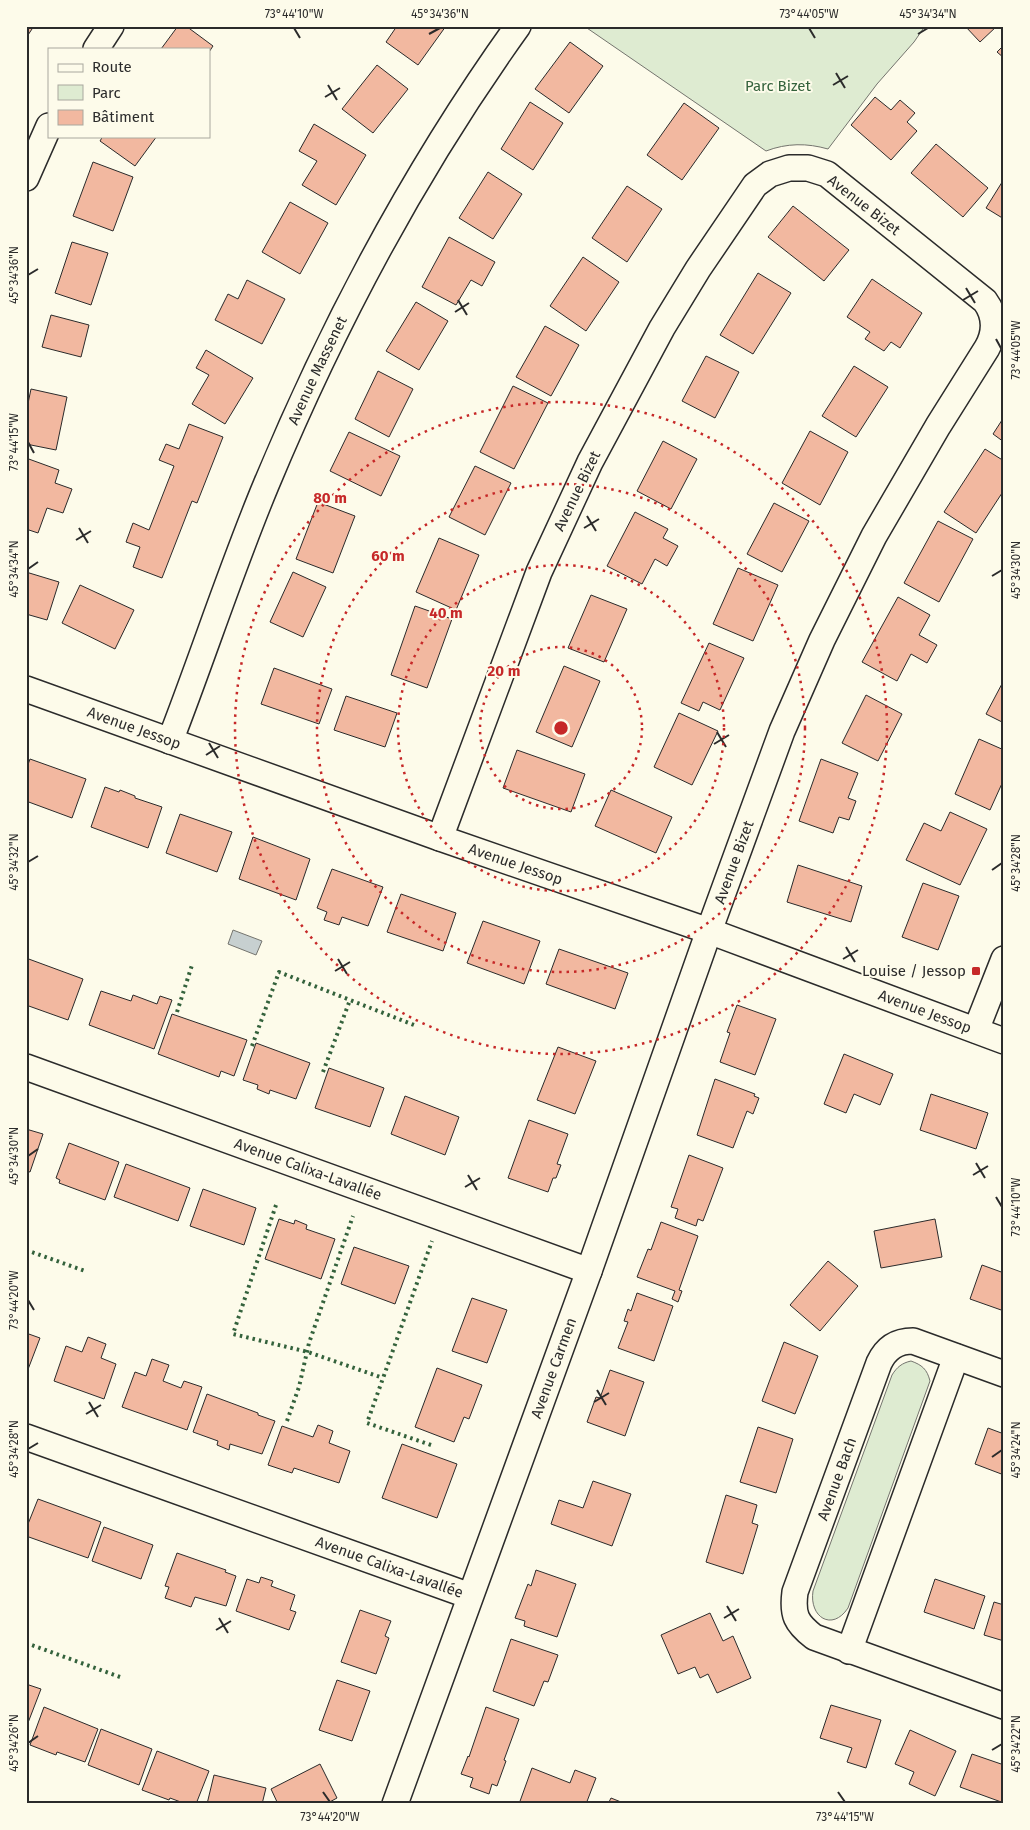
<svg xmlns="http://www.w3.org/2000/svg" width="1030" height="1830" font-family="'Fira Sans',sans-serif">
	<rect width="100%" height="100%" fill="#fdfbea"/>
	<!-- green -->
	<path fill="#deebd1" stroke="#74746e" d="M584,26h341l-11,16 -37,42 -49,65c-21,-6 -41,-6 -62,2z
		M911,1361c11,4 16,8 19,20l-82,227c-16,24 -39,9 -35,-17l79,-216c5,-8 10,-12 19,-14z"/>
	<!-- water -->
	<path fill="#c7d0d0" stroke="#74746e" d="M233,930l29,11 -6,14 -28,-11z"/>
	<!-- building -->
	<path fill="#f2b8a0" stroke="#2b2b2b" d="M26,26h8l-8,12z
		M178,26h8l27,20 -4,6v-3h-48z
		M397,26h49l-28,39 -32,-23z
		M965,26h32l-17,16z
		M570,42l33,24 -34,47 -34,-24z
		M1004,45v13l-7,-6z
		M377,65l31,24 -35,44 -31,-24z
		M875,97l16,13 9,-10 15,13 -8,9 10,9 -26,29 -40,-35z
		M530,102l33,21 -30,47 -32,-21z
		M684,103l35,25 -37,52 -35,-25z
		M314,124l52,31 -30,50 -34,-20 15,-24 -18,-10z
		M103,136h54l-22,30 -35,-25z
		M936,144l52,44 -25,29 -52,-44z
		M93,162l40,15 -20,54 -40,-15z
		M488,172l34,22 -29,45 -34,-21z
		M1004,179v40l-18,-11z
		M627,186l35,23 -35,53 -35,-24z
		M290,202l38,21 -28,51 -38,-22z
		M793,206l56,44 -25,31 -56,-44z
		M449,237l46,25 -13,24 -11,-6 -15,25 -34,-18z
		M72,242l36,11 -17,52 -36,-12z
		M583,257l36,25 -33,49 -36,-25z
		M758,273l33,20 -38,61 -33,-19z
		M872,279l50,34 -22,35 -9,-6 -7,9 -19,-12 5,-7 -23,-15z
		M247,280l38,19 -23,45 -47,-24 13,-26 10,5z
		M416,302l32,19 -29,49 -33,-19z
		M51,315l38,10 -8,32 -39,-10z
		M545,326l34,19 -28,51 -35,-19z
		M206,350l47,28 -28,46 -33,-20 17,-29 -13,-7z
		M706,356l33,16 -24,46 -33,-17z
		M854,366l34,21 -32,50 -34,-21z
		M378,371l35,18 -24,48 -34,-18z
		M513,386l35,17 -34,66 -34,-17z
		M31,389l36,8 -11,53 -30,-6v-31z
		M1004,417v25l-11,-8z
		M189,424l34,13 -26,66 -5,-2 -30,77 -29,-11 7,-20 -14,-5 7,-19 16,7 25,-64 -15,-6 7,-16 13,5z
		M810,431l38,21 -28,53 -38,-22z
		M349,432l51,24 -19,40 -51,-25z
		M663,441l34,18 -26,50 -34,-18z
		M985,449l19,12v29l-28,43 -32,-21z
		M26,458l33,12 -4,13 17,6 -9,24 -16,-5 -9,25 -12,-4z
		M475,466l36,17 -26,52 -36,-18z
		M318,502l37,14 -22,57 -37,-14z
		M774,503l35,18 -27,51 -35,-18z
		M635,512l33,17 -5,9 15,8 -11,20 -12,-7 -13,25 -35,-18z
		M938,521l35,18 -34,63 -35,-19z
		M439,538l40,17 -23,55 -40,-18z
		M738,568l40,17 -25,56 -40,-17z
		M26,572l33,10 -12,38 -21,-6z
		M293,572l33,15 -23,50 -33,-15z
		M80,585l54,25 -19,39 -53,-26z
		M591,595l36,14 -23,53 -36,-14z
		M898,597l32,18 -11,20 18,10 -10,18 -16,-9 -14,27 -35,-19z
		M415,606l37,13 -25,69 -36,-13z
		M709,643l35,15 -24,52 -17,-8 -4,9 -18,-8z
		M564,666l36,15 -28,66 -36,-15z
		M274,668l58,21 -13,35 -58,-20z
		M1004,680v43l-18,-9z
		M866,695l36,19 -24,47 -36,-18z
		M346,696l51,17 -12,34 -51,-17z
		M679,713l39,18 -26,54 -38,-18z
		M979,739l25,11v29l-14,31 -35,-16z
		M517,750l68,24 -14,38 -68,-24z
		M30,759l56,20 -14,39 -46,-17v-31z
		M821,759l37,14 -10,25 8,3 -7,19 -10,-3 -6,16 -34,-12z
		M105,787l14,5 1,-2 15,6v2l27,9 -14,41 -57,-21z
		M611,790l61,27 -16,36 -61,-27z
		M950,812l37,17 -27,56 -54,-25 18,-37 17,8z
		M180,814l52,18 -15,40 -51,-19z
		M253,837l57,22 -14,41 -57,-21z
		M798,865l64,21 -11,36 -64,-20z
		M332,869l51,18 -15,39 -26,-9 -3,8 -15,-5 3,-8 -10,-4z
		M923,883l36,13 -21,54 -36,-13z
		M401,894l55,19 -13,38 -56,-19z
		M483,921l57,20 -16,43 -57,-21z
		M559,949l69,24 -13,36 -69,-25z
		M26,958l57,21 -15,41 -42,-15z
		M101,991l30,10 2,-6 24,9 3,-8 12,4 -18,49 -65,-24z
		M737,1005l39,14 -21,56 -35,-13 10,-29 -3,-1z
		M172,1014l75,26 -13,36 -13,-5 -2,6 -61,-23z
		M256,1043l54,20 -14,36 -26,-9 -1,4 -12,-5 1,-4 -15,-5z
		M558,1047l38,14 -21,53 -38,-14z
		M844,1054l49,20 -13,31 -26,-11 -8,19 -22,-9z
		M329,1068l55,20 -14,39 -55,-19z
		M715,1079l40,15 -1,2 5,2 -6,16 -6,-3 -14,37 -36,-13z
		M931,1094l57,19 -12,36 -56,-19z
		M405,1096l54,21 -14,38 -54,-21z
		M529,1120l39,14 -11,30 4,1 -5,13h-3l-5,14 -40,-14z
		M26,1129l17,5 -13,38 -4,-1z
		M69,1143l50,19 -14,38 -46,-17 1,-3 -4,-2z
		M689,1155l34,13 -20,53 -5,-2 -2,7 -21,-8 3,-9 -7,-2z
		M126,1164l64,24 -12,33 -64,-24z
		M203,1189l53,19 -12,37 -54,-19z
		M279,1219l15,5 1,-4 12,5 -1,4 29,10 -14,40 -56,-20z
		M935,1219l7,38 -61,11 -7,-37z
		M661,1222l37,14 -19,54 3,1 -4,11 -6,-3 3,-8 -38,-14 11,-28 3,1z
		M354,1247l55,19 -14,38 -54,-20z
		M828,1261l30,25 -38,45 -30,-26z
		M982,1265l22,8v38l-34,-12z
		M637,1293l36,13 -19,55 -36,-13 10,-26 -4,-1 4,-12 3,2z
		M472,1298l35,12 -20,53 -35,-12z
		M26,1333l14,5 -13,34 -1,-1z
		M88,1337l18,7 -5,14 15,6 -12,35 -50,-18 12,-35 16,6z
		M784,1342l34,14 -23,58 -33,-13z
		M152,1359l17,6 -6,16 18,7 3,-7 18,6 -15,43 -65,-23 13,-35 11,4z
		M437,1368l45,17 -13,34 -5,-2 -10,25 -39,-15z
		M610,1370l34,12 -19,54 -38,-14 9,-25 4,1z
		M207,1394l51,19v2l17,6 -13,33 -32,-10 -1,6 -12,-5 1,-4 -25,-9z
		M318,1425l15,6 -4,12 21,8 -11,32 -45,-15 -2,5 -24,-8 14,-39 31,11z
		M758,1427l35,12 -17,54 -36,-11z
		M988,1428l16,6v41l-29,-11z
		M402,1444l55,20 -20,54 -55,-20z
		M593,1481l38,13 -19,52 -61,-22 8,-24 24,8z
		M726,1495l31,10 -5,18 6,2 -15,49 -37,-12z
		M38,1499l63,23 -13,36 -62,-22v-7z
		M104,1527l49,18 -12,34 -49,-18z
		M177,1553l49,17 -1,2 11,4 -10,30 -31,-9 -4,10 -26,-9 4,-11 -4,-1z
		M536,1570l40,14 -19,53 -33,-11 1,-5 -10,-3 13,-34 3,2z
		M261,1577l12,4 -2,5 24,9 -5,15 6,2 -7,18 -53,-19 11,-32 12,4z
		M935,1579l50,17 -11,33 -50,-17z
		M994,1602l10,3v36l-20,-6z
		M360,1610l31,11 -6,15 4,2 -13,36 -35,-12z
		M710,1613l13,28 10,-5 18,42 -34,15 -9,-19 -8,4 -5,-11 -17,7 -17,-39z
		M511,1639l47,16 -10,27 -4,-1 -10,25 -41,-15z
		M337,1680l33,11 -18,50 -33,-11z
		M26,1684l15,5 -15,39z
		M831,1705l50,15 -15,48 -19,-6 5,-14 -32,-10z
		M44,1707l54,22 -13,33 -28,-10 -1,3 -26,-10z
		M486,1707l33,12 -15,41 2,1 -9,25 -5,-2 -3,10 -19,-7 3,-9 -12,-4 7,-18 1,1z
		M101,1729l51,20 -13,36 -51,-20z
		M910,1730l46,21 -21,45 -26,-12 5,-12 -19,-8z
		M157,1751l52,20 -13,33h-10l-16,-6 -1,2 -27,-10z
		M972,1754l32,11v38l-44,-16z
		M320,1764l17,34 -11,6h-48l-7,-15z
		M532,1768l38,15 5,-13 21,8 -10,26h-67z
		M214,1775l52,13 -4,16h-55z
		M611,1798l15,6h-18z"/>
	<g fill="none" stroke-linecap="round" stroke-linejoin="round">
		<!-- street casing -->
		<g stroke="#2b2b2b" stroke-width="28">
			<g id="street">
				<path d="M96,49l15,-23"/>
				<path d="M26,178l23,-52"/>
				<path id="s1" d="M26,689l414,149 269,93 295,110"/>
				<path id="s2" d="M170,741c33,-85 61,-172 96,-256 67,-161 150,-317 252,-459"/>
				<path d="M976,1030l28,-71"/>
				<path id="s3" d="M26,1067l563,204"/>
				<path d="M1004,1374l-91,-33c-16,0 -27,7 -34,22l-84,229c-3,23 1,31 19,45l190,69"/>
				<path id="s4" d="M26,1437l444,159"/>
				<path d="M849,1651l107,-294"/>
				<path id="s5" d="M395,1804l194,-533 120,-340 73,-200 40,-91 52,-104 64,-110 49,-78c9,-16 9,-32 -2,-47l-158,-127 -19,-6h-19l-19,6 -15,11 -57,84 -36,59 -72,134 -51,110 -99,266"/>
			</g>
		</g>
		<!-- street -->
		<use href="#street" stroke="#fdfbea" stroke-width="25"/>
		<!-- hedge -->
		<path stroke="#34623c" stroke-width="4" stroke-dasharray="2.5 4" stroke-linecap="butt" d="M177,1012l15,-47
			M252,1046l27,-74 71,28
			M323,1072l27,-72 64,25
			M276,1205l-43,129 75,18 75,26
			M26,1250l59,21
			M287,1421l12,-34 10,-44 44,-127
			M431,1445l-64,-22 65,-182
			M26,1643l94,34"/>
	</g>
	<!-- ticks -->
	<path fill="none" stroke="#2b2b2b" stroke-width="2" d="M294,28l6,10M809,28l6,10M429,34l11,-6M918,34l10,-6M836,73l9,15M328,85l9,15M833,85l15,-9M325,97l15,-9M28,275l10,-6M966,288l9,15M458,300l9,15M963,300l15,-9M455,312l14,-9M996,339l6,11M28,442l6,11M587,516l9,15M79,528l9,15M584,528l15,-9M76,540l15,-9M28,569l10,-7M992,576l10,-6M717,732l9,15M209,743l9,15M714,744l15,-9M206,755l14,-9M28,862l10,-6M992,870l10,-7M846,947l9,15M338,959l9,15M843,959l15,-9M335,971l15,-9M28,1156l10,-7M976,1163l9,15M468,1175l9,15M973,1175l15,-9M465,1187l15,-9M996,1197l6,10M28,1300l6,10M597,1390l9,15M89,1402l9,15M594,1402l15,-9M86,1414l15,-9M28,1449l10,-6M992,1457l10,-7M727,1606l9,15M219,1618l9,15M724,1618l15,-9M216,1630l15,-9M28,1743l10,-7M992,1750l10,-6M323,1792l7,10M838,1792l7,10"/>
	<!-- distance rings -->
	<g fill="none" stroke="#c62828" stroke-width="2.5" stroke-dasharray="2.5 5">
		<circle cx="561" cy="728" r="81"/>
		<circle cx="561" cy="728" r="163"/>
		<circle cx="561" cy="728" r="244"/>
		<circle cx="561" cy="728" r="326"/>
	</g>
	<!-- markers -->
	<rect fill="#c62828" stroke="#fdfbea" stroke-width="2" x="971" y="966" width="10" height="10" rx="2.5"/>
	<g text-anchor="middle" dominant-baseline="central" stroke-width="4" stroke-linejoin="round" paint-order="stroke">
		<!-- park labels -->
		<g font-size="15" fill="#34623c" stroke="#fdfbea">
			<text x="778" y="86">Parc Bizet</text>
		</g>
		<!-- street labels -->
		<g font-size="15" fill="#2b2b2b" stroke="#fdfbea">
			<text transform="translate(864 205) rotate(38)">Avenue Bizet</text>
			<text stroke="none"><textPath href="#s2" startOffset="399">Avenue Massenet</textPath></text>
			<text transform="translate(577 491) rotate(-64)">Avenue Bizet</text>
			<text stroke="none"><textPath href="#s1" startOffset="115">Avenue Jessop</textPath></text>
			<text stroke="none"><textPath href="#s5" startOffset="1001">Avenue Bizet</textPath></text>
			<text stroke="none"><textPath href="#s1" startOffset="520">Avenue Jessop</textPath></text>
			<text stroke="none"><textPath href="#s1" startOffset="955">Avenue Jessop</textPath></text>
			<text stroke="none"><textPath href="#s3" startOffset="300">Avenue Calixa-Lavallée</textPath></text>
			<text stroke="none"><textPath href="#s5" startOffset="464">Avenue Carmen</textPath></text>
			<text transform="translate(837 1479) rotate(-70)">Avenue Bach</text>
			<text stroke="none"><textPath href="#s4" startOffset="386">Avenue Calixa-Lavallée</textPath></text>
		</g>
		<!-- poi labels -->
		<g font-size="15" fill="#2b2b2b" stroke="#fdfbea" text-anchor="end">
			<text x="966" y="971">Louise / Jessop</text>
		</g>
	</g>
	<circle cx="561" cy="728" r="8" fill="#c62828" stroke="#fdfbea" stroke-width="2.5"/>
	<g font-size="15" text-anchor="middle" font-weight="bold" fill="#c62828" stroke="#fdfbea" stroke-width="4" stroke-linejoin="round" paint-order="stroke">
		<text x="330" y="503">80 m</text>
		<text x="388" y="561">60 m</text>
		<text x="446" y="618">40 m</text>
		<text x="504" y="676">20 m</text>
	</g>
	<!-- border -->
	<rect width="1030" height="1830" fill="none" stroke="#fdfbea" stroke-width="55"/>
	<!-- legend -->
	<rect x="48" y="48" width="162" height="90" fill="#fdfbea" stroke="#a9a89e"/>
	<rect x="58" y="64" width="25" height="8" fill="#fdfbea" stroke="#a9a89e"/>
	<text x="92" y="72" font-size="15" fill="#2b2b2b">Route</text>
	<rect x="58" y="85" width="25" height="15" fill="#deebd1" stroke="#a9a89e"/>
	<text x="92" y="98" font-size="15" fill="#2b2b2b">Parc</text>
	<rect x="58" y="110" width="25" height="15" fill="#f2b8a0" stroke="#a9a89e"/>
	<text x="92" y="122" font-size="15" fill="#2b2b2b">Bâtiment</text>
	<rect x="28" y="28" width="974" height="1774" fill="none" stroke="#2b2b2b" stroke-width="2"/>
	<g font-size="12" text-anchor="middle" fill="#2b2b2b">
		<text x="294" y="18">73°44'10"W</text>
		<text x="440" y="18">45°34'36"N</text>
		<text x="809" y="18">73°44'05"W</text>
		<text x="928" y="18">45°34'34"N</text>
		<text transform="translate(14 275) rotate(-90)" y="4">45°34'36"N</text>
		<text transform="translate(1016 350) rotate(-90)" y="4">73°44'05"W</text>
		<text transform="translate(14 442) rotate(-90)" y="4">73°44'15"W</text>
		<text transform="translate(14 569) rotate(-90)" y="4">45°34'34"N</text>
		<text transform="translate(1016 570) rotate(-90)" y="4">45°34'30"N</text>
		<text transform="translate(14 862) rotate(-90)" y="4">45°34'32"N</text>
		<text transform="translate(1016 863) rotate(-90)" y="4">45°34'28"N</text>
		<text transform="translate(14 1156) rotate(-90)" y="4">45°34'30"N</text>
		<text transform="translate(1016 1207) rotate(-90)" y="4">73°44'10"W</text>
		<text transform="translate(14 1300) rotate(-90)" y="4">73°44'20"W</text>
		<text transform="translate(14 1449) rotate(-90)" y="4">45°34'28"N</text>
		<text transform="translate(1016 1450) rotate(-90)" y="4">45°34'24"N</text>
		<text transform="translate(14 1743) rotate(-90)" y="4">45°34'26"N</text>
		<text transform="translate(1016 1744) rotate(-90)" y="4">45°34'22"N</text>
		<text x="330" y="1821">73°44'20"W</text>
		<text x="845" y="1821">73°44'15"W</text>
	</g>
</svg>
